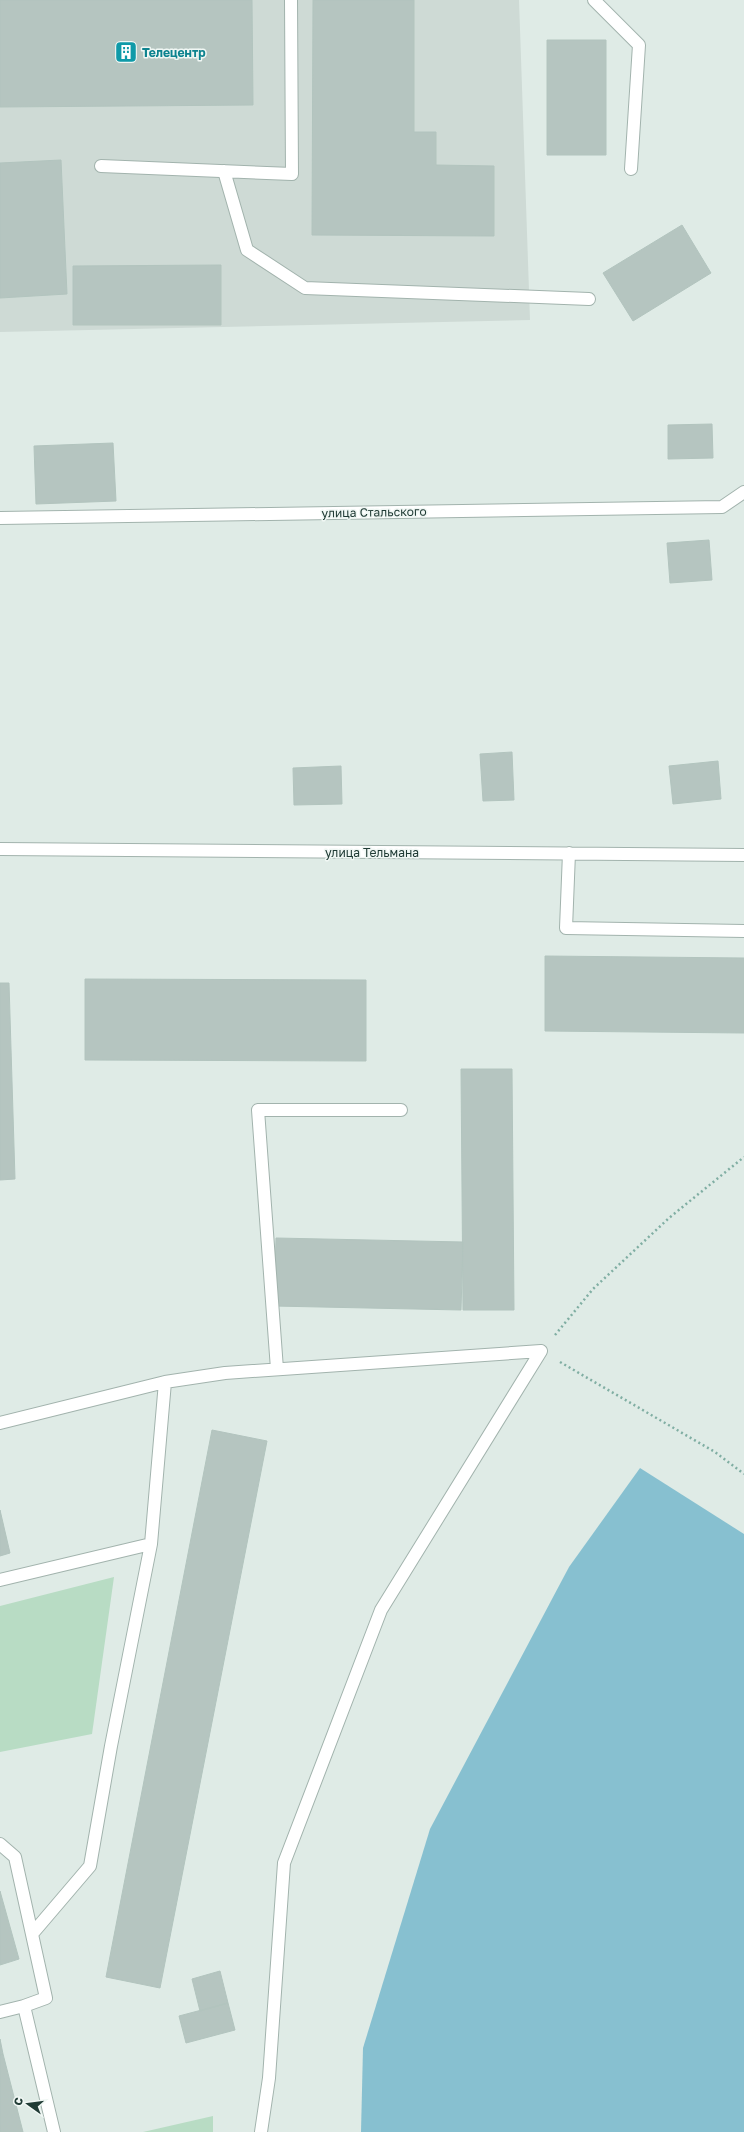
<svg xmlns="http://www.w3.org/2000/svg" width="744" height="2132" font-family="'Golos Text',sans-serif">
	<rect width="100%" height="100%" fill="#dfebe6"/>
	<!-- built -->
	<path fill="#cedad5" d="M0,0h519l11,320 -530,12z"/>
	<!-- green -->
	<path fill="#b8dcc4" d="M114,1577l-22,157 -92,18v-146z
		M213,2116v16h-70z"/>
	<!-- water -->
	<path fill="#87c0d0" d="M640,1468l104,66v598h-383l2,-84 67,-219 139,-262z"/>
	<!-- building -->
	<path fill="#b5c5c0" stroke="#b2c4be" d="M0,0h252l1,105 -253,2z
		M313,0h101v132h22v33l58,1v70l-182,-1z
		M547,40h59v115h-59z
		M61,160l6,134 -67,4v-135z
		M682,225l29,48 -78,48 -30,-48z
		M221,265v60h-148v-59z
		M712,424l1,34 -45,1v-34z
		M113,443l3,58 -80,3 -2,-58z
		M709,540l3,40 -42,3 -3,-40z
		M512,752l2,48 -31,1 -3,-47z
		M718,761l3,38 -48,5 -4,-38z
		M341,766l1,38 -48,1 -1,-37z
		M545,956l199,2v75l-199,-2z
		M85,979l281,1v81l-281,-1z
		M0,983h9l6,196 -15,1z
		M461,1069h51l2,241h-51z
		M276,1238l187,4 -2,68 -187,-4z
		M212,1430l55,11 -107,547 -54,-11z
		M0,1510l10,43 -10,3z
		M0,1891l19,68 -19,6z
		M220,1971l8,32 -28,8 -8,-32z
		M228,2003l7,27 -49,13 -7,-27z
		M0,2039l3,15 -3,1z
		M3,2054l20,78h-23v-77z"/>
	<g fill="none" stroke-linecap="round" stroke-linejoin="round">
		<!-- minor casing -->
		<g stroke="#a2b3ad" stroke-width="14">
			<path id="minor" d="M594,0l45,45 -8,124
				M101,166l191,8 -1,-174
				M224,171l23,79 58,38 284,11
				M0,518l722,-11 22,-15
				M0,849l744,6
				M569,853l-3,75 178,3
				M277,1369l-19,-259h143
				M0,1423l165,-41 60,-9 316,-22
				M0,1580l151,-36 14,-162
				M0,1844l15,13 31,141 -22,8
				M32,1934l58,-68 21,-120 40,-202
				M0,2012l24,-6 30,126
				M261,2132l8,-54 15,-215 97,-253 160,-259"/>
		</g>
		<!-- path -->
		<path stroke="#80aea3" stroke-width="2.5" stroke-dasharray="2 3" stroke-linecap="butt" d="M555,1335l38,-46 76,-71 75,-61
			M560,1362l155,90 29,22"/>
		<!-- minor -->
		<use href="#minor" stroke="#fff" stroke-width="12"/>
	</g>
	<!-- icons -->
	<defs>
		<g id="building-square" transform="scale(1.15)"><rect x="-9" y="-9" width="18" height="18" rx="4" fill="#0f9aa8" stroke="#f0f7f4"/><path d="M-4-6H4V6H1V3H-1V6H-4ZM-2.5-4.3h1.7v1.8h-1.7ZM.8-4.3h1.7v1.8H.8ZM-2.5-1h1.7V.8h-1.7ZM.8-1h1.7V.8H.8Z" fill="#fff"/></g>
	</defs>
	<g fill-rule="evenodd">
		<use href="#building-square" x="126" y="52"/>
	</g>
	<g text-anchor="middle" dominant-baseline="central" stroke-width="3" stroke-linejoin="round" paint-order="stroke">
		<!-- culture labels -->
		<g font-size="12" font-weight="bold" fill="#0d838f" stroke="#f0f7f4" text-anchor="start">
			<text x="142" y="52">Телецентр</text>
		</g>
		<!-- street labels -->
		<g font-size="12" fill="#203b35" stroke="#f0f7f4">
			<text transform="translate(374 512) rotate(-1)">улица Стальского</text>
			<text x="372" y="852">улица Тельмана</text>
		</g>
	</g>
	<!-- north arrow -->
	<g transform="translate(28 2104) rotate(284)" stroke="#f0f7f4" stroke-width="3" paint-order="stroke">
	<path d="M0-3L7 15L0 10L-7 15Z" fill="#203b35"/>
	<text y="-6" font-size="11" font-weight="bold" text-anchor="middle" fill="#203b35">С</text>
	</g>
</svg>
